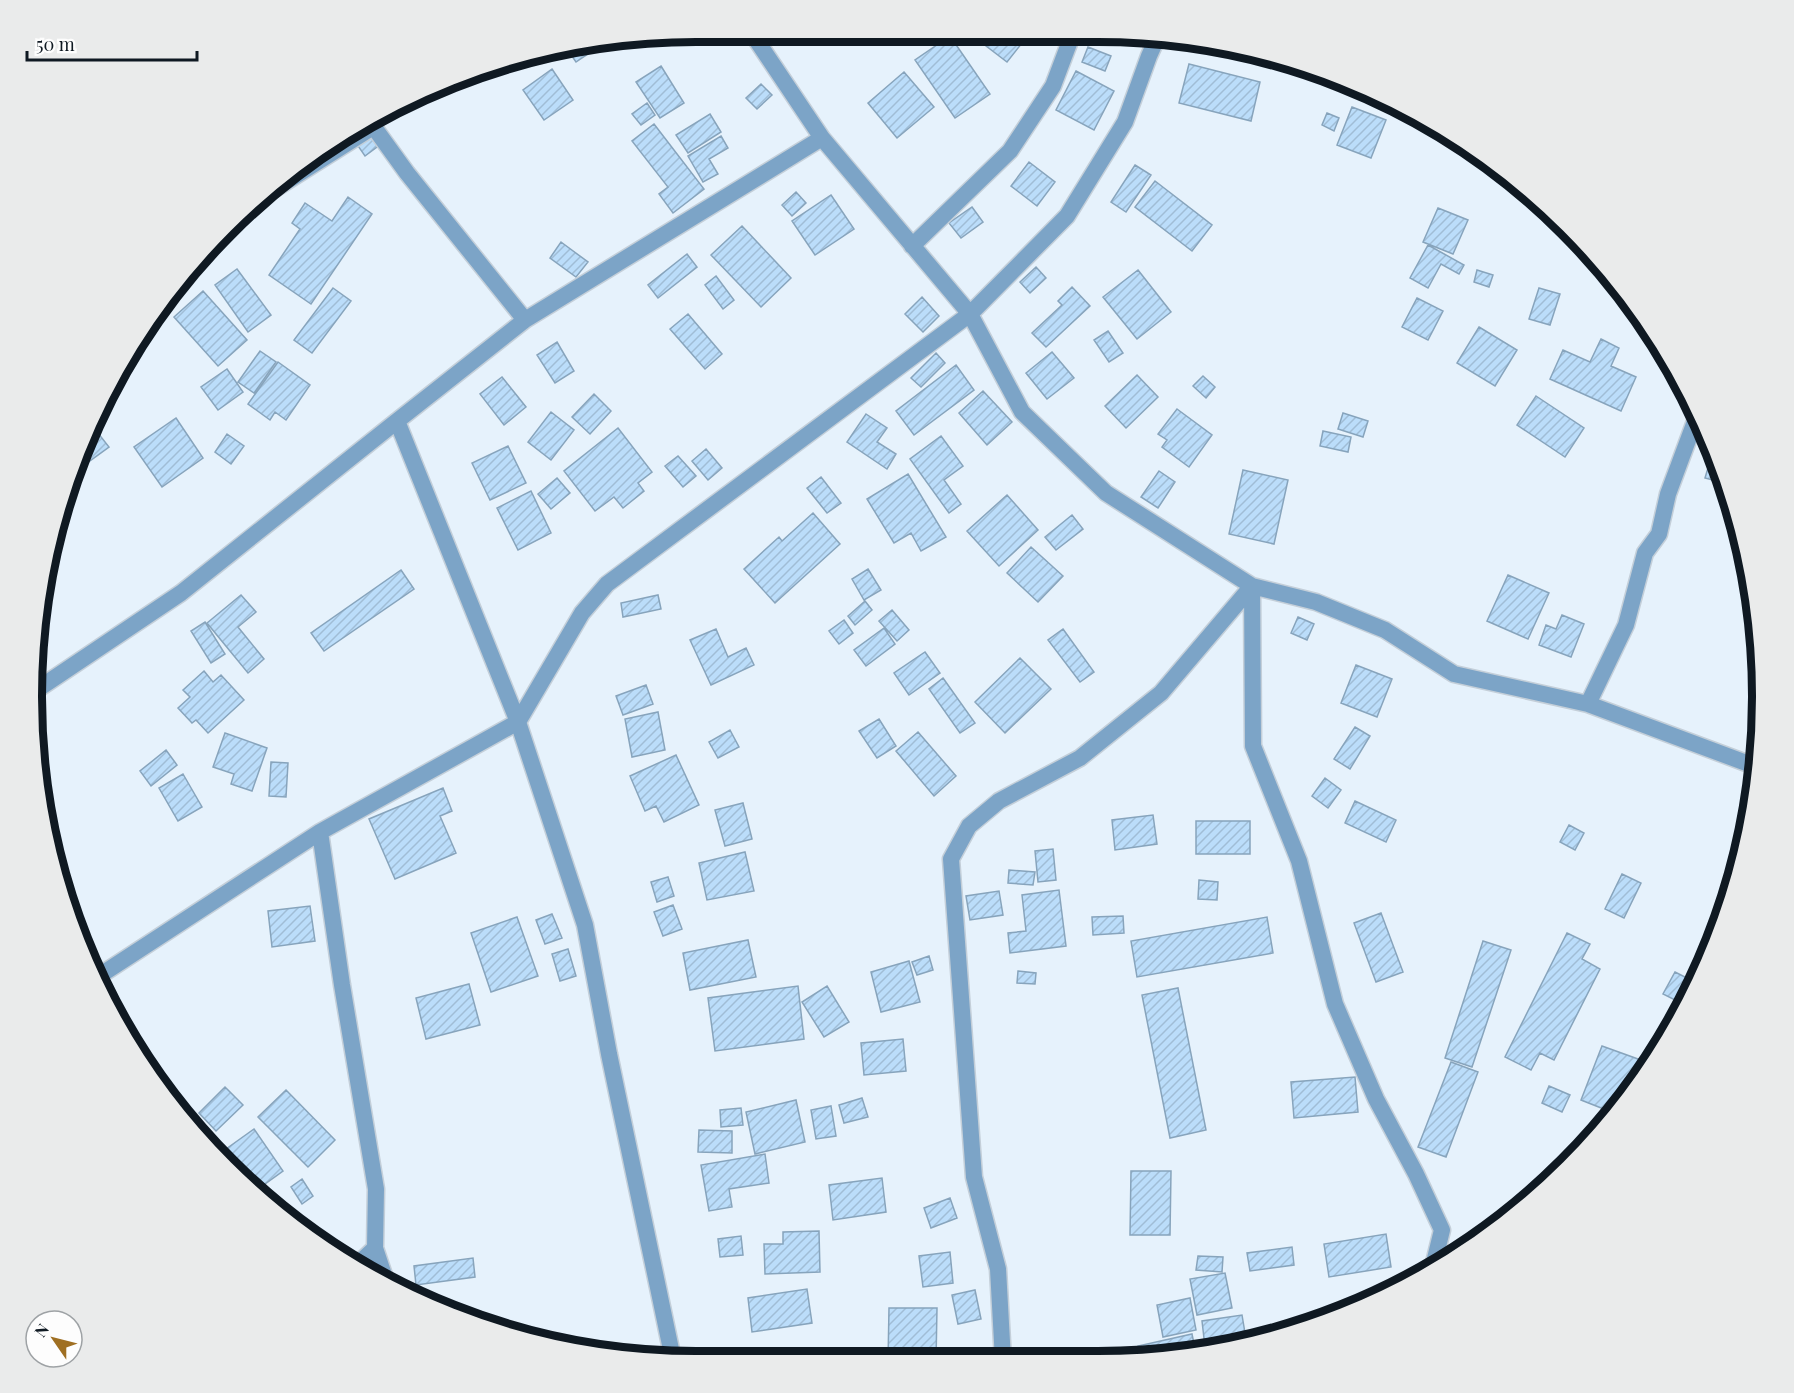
<svg xmlns="http://www.w3.org/2000/svg" width="1794" height="1393" font-family="'Playfair Display',serif">
	<defs>
		<pattern id="building-hatch" width="6" height="6" patternUnits="userSpaceOnUse" patternTransform="scale(1.5)"><rect width="6" height="6" fill="#bbddfa"/><path d="M-1 1l2-2M0 6l6-6M5 7l2-2" fill="none" stroke="#a0bdd6"/></pattern>
	</defs>
	<rect width="100%" height="100%" fill="#e6f2fc"/>
	<!-- building -->
	<path fill="url(#building-hatch)" stroke="#87a4bc" stroke-width="1.5" d="M982,32l48,1 -23,29 -30,-23z
		M950,36l40,58 -35,24 -40,-58z
		M603,44l-27,18 -9,-13z
		M1088,47l23,9 -6,15 -23,-9z
		M1189,64l71,18 -9,39 -72,-18z
		M661,66l23,37 -24,15 -24,-36z
		M552,69l21,31 -29,20 -21,-30z
		M1076,71l38,20 -20,39 -38,-20z
		M904,72l30,35 -37,31 -29,-35z
		M761,84l11,11 -15,14 -11,-11z
		M647,103l8,12 -14,10 -9,-11z
		M1352,107l34,13 -15,38 -34,-13z
		M1327,113l12,5 -5,13 -12,-6z
		M710,114l11,18 -33,21 -12,-18z
		M654,124l50,65 -31,24 -14,-19 9,-7 -36,-46z
		M372,131l9,13 -16,12 -9,-13z
		M721,136l7,12 -19,11 9,15 -15,8 -15,-26z
		M1029,162l26,20 -18,24 -26,-20z
		M1135,165l16,10 -25,37 -15,-10z
		M1155,181l57,44 -20,26 -57,-44z
		M796,192l10,11 -14,13 -10,-11z
		M831,195l23,34 -39,26 -23,-34z
		M348,197l24,17 -61,90 -42,-29 31,-46 -8,-6 13,-20 27,18z
		M972,207l11,15 -22,16 -12,-15z
		M1438,208l30,12 -15,34 -30,-12z
		M742,226l49,52 -30,29 -50,-52z
		M561,242l27,20 -12,15 -26,-19z
		M1428,245l36,20 -5,9 -18,-10 -13,24 -18,-10z
		M687,254l10,13 -39,31 -10,-13z
		M1036,267l10,11 -16,15 -10,-11z
		M237,269l34,46 -23,17 -33,-47z
		M1138,270l33,42 -34,27 -34,-42z
		M1477,270l16,5 -4,12 -15,-5z
		M716,276l18,24 -11,9 -18,-24z
		M1072,287l18,19 -44,41 -14,-14 30,-28 -4,-4z
		M333,288l18,13 -39,52 -18,-13z
		M1539,288l21,6 -10,31 -21,-6z
		M203,291l44,49 -29,26 -44,-49z
		M922,297l17,19 -16,16 -18,-18z
		M1417,298l26,13 -15,29 -26,-13z
		M688,314l34,40 -17,15 -35,-40z
		M1479,327l38,23 -22,36 -38,-23z
		M1108,331l15,22 -14,9 -15,-22z
		M1601,339l18,9 -8,18 25,11 -15,34 -71,-32 13,-29 27,12z
		M557,342l17,29 -19,12 -18,-28z
		M260,351l16,11 -22,31 -16,-11z
		M1052,352l22,26 -27,21 -21,-26z
		M936,353l9,10 -24,24 -10,-9z
		M278,362l32,23 -24,35 -11,-8 -5,8 -22,-16z
		M956,365l18,25 -60,45 -18,-24z
		M227,369l16,23 -25,18 -17,-23z
		M1137,375l21,22 -32,31 -21,-22z
		M1203,376l12,11 -9,11 -13,-12z
		M502,377l24,30 -22,18 -24,-31z
		M983,391l29,31 -25,23 -28,-32z
		M594,394l17,17 -21,23 -18,-17z
		M1536,396l48,32 -19,29 -48,-32z
		M1177,409l35,26 -23,32 -27,-20 5,-7 -9,-6z
		M551,412l23,18 -23,30 -23,-18z
		M1343,413l25,8 -5,16 -25,-8z
		M866,414l21,14 -10,14 19,12 -9,15 -40,-27z
		M176,418l27,40 -41,29 -28,-40z
		M94,428l15,19 -33,24z
		M618,428l34,44 -14,11 6,8 -21,17 -9,-11 -19,14 -31,-40z
		M1323,431l28,6 -3,15 -28,-6z
		M227,434l17,12 -13,18 -16,-12z
		M941,436l22,30 -19,14 17,24 -12,9 -39,-54z
		M508,446l18,37 -36,17 -18,-37z
		M706,449l16,19 -14,12 -16,-19z
		M1713,451l14,31 1,2 -23,-6z
		M678,456l18,20 -13,11 -18,-21z
		M1243,470l45,10 -14,64 -45,-10z
		M1159,471l16,11 -17,26 -17,-11z
		M908,474l38,63 -25,14 -10,-18 -17,10 -27,-44z
		M821,477l20,26 -14,10 -20,-25z
		M557,478l13,15 -19,16 -13,-15z
		M531,491l20,42 -33,17 -21,-42z
		M1007,495l31,35 -39,36 -32,-35z
		M813,513l27,31 -65,59 -31,-34 35,-32 3,4z
		M1072,515l11,14 -27,21 -11,-13z
		M1031,547l32,29 -25,26 -31,-29z
		M868,569l13,21 -17,10 -12,-21z
		M401,570l13,19 -90,62 -13,-18z
		M1508,575l41,18 -21,46 -41,-18z
		M241,595l15,17 -18,15 26,32 -16,14 -41,-50z
		M658,595l3,14 -38,8 -2,-14z
		M865,601l7,9 -17,15 -7,-9z
		M892,610l17,20 -12,11 -18,-20z
		M1562,615l22,9 -13,33 -32,-12 7,-20 10,4z
		M1298,617l16,7 -7,16 -16,-7z
		M844,620l9,13 -14,11 -10,-13z
		M205,622l20,32 -14,9 -20,-32z
		M884,628l11,16 -29,22 -12,-16z
		M716,629l12,28 18,-9 8,17 -43,20 -21,-45z
		M1063,629l31,43 -14,10 -32,-42z
		M925,652l15,21 -31,22 -15,-22z
		M1020,658l31,31 -46,44 -30,-31z
		M1356,665l36,14 -15,38 -36,-14z
		M204,671l9,11 8,-7 23,25 -36,33 -12,-13 -4,3 -14,-15 12,-11 -7,-7z
		M943,678l32,45 -15,10 -31,-44z
		M646,685l7,19 -30,11 -7,-19z
		M658,712l7,38 -33,7 -7,-38z
		M879,719l17,27 -19,12 -18,-27z
		M1355,727l15,9 -20,33 -16,-10z
		M730,730l9,17 -21,11 -9,-16z
		M918,732l38,44 -22,20 -38,-45z
		M225,733l42,15 -15,43 -21,-7 3,-10 -21,-7z
		M166,750l11,15 -26,21 -11,-15z
		M676,755l23,50 -35,17 -8,-16 -11,5 -15,-35z
		M271,762l17,1 -2,34 -17,-1z
		M183,774l19,33 -24,14 -19,-33z
		M1325,778l16,12 -13,18 -16,-12z
		M443,788l9,23 -12,5 16,37 -61,26 -26,-60z
		M1355,801l41,19 -10,22 -41,-19z
		M743,803l9,36 -27,7 -10,-36z
		M1153,815l4,29 -42,6 -3,-30z
		M1196,821h54v33h-54z
		M1569,825l15,8 -9,17 -15,-8z
		M1053,849l3,31 -18,2 -3,-31z
		M745,852l9,39 -47,9 -8,-37z
		M1742,855l-2,13 -7,20 -7,-4z
		M1009,870l26,2 -2,13 -25,-2z
		M1622,874l19,9 -17,35 -19,-9z
		M668,877l6,19 -17,6 -6,-20z
		M1199,880l19,2 -1,18 -19,-1z
		M1059,890l7,56 -56,7 -2,-20 18,-2 -4,-36z
		M999,891l4,24 -33,5 -4,-24z
		M673,905l9,24 -19,7 -9,-24z
		M310,906l5,35 -43,6 -4,-36z
		M1381,913l22,59 -27,10 -22,-59z
		M552,914l10,24 -17,6 -9,-24z
		M1123,916l1,17 -31,2 -1,-18z
		M517,917l21,59 -47,16 -20,-59z
		M1267,917l6,36 -136,24 -6,-36z
		M1567,933l23,11 -8,15 18,10 -46,91 -14,-7 -9,17 -26,-13z
		M748,940l8,37 -66,13 -7,-37z
		M1483,941l28,9 -39,117 -27,-9z
		M568,949l8,27 -16,5 -8,-27z
		M929,956l4,14 -16,5 -5,-13z
		M909,961l11,41 -39,10 -10,-40z
		M1018,971l18,2 -1,11 -18,-1z
		M1675,972l22,11 -12,22 -22,-11z
		M469,984l11,41 -54,14 -10,-41z
		M798,986l6,53 -89,12 -7,-53z
		M827,986l22,36 -25,15 -22,-35z
		M1178,988l28,142 -36,8 -28,-143z
		M903,1039l3,32 -42,4 -3,-32z
		M1602,1046l47,17 -24,38 -11,12 -33,-13z
		M1451,1062l27,10 -32,85 -28,-10z
		M1355,1077l3,35 -64,6 -3,-36z
		M1549,1086l21,9 -8,17 -20,-9z
		M225,1087l18,18 -27,26 -17,-18z
		M286,1090l49,50 -27,27 -50,-50z
		M862,1098l6,19 -24,6 -5,-18z
		M796,1100l9,42 -50,12 -9,-42z
		M831,1106l5,30 -20,3 -5,-29z
		M741,1108l2,17 -22,2 -1,-17z
		M254,1129l29,42 -25,18 -39,-35z
		M699,1130l33,1v22l-34,-1z
		M765,1154l4,29 -40,6 3,18 -23,4 -8,-46z
		M1131,1171h40l-1,64h-40z
		M882,1178l4,34 -53,8 -4,-35z
		M302,1179l11,17 -11,8 -11,-17z
		M950,1198l7,20 -26,10 -7,-20z
		M819,1231l1,41 -55,2 -1,-30h19v-12z
		M1386,1234l5,33 -62,10 -5,-33z
		M741,1236l2,19 -23,2 -2,-18z
		M1292,1247l2,18 -44,6 -3,-18z
		M950,1252l3,31 -30,4 -4,-31z
		M1198,1256l25,1 -1,15 -26,-2z
		M473,1258l2,19 -59,8 -2,-19z
		M1225,1273l7,35 -35,7 -7,-36z
		M807,1289l5,34 -60,9 -4,-34z
		M975,1290l6,29 -23,5 -6,-29z
		M1190,1298l6,32 -33,7 -6,-32z
		M889,1308h48l-1,53h-48z
		M1242,1315l4,24 -41,8 -3,-26z
		M1192,1334l3,15 -54,11 -3,-14z
		M837,1350l2,11h-59z"/>
	<g fill="none" stroke-linecap="round" stroke-linejoin="round">
		<!-- minor casing -->
		<g stroke="#c4cfd9" stroke-width="19">
			<path id="minor" d="M751,32l71,106 148,176 52,98 84,81 146,93 1,160 46,115 36,143 41,95 40,75 26,56 -10,41
				M368,119l39,54 118,147 -128,101 121,301 67,203 24,129 64,305
				M273,190l100,-63
				M912,246l98,-95 43,-65 20,-53
				M525,320l297,-182
				M32,693l149,-100 216,-172
				M1588,704l38,-79 19,-72 14,-19 9,-40 29,-78
				M320,832l22,153 34,204 -1,59 11,33
				M99,976l221,-144 198,-110 64,-109 25,-29 363,-270 97,-98 58,-94 24,-66 9,-20
				M357,1265l18,-17
				M1003,1360l-5,-91 -24,-92 -23,-318 18,-33 30,-25 81,-43 81,-65 91,-107 64,16 69,28 69,44 134,30 169,63"/>
		</g>
		<!-- minor -->
		<use href="#minor" stroke="#7ca4c7" stroke-width="16"/>
	</g>
	<!-- crop -->
	<path d="M0 0H1794V1393H0ZM696 42H1098A654 654 0 0 1 1752 696V697A654 654 0 0 1 1098 1351H696A654 654 0 0 1 42 697V696A654 654 0 0 1 696 42Z" fill="#eaebeb" fill-rule="evenodd"/>
	<path fill="none" stroke="#0f1922" stroke-width="8" d="M696 42H1098A654 654 0 0 1 1752 696V697A654 654 0 0 1 1098 1351H696A654 654 0 0 1 42 697V696A654 654 0 0 1 696 42Z"/>
	<!-- north arrow -->
	<g transform="translate(54 1339) rotate(305)"><circle r="28" fill="#fdfdfd" stroke="#9ea2a5" stroke-width="1.5"/>
	<path d="M0-4.5L10 22L0 15L-10 22Z" fill="#9f6f22"/>
	<text y="-9" font-size="16" font-weight="bold" text-anchor="middle" fill="#0f1922">N</text>
	</g>
	<!-- scale -->
	<path d="M27 51v9h170v-9" fill="none" stroke="#0f1922" stroke-width="3"/>
	<text x="36" y="51" font-size="18" fill="#0f1922" stroke="#fdfdfd" stroke-width="4.5" paint-order="stroke">50 m</text>
</svg>
